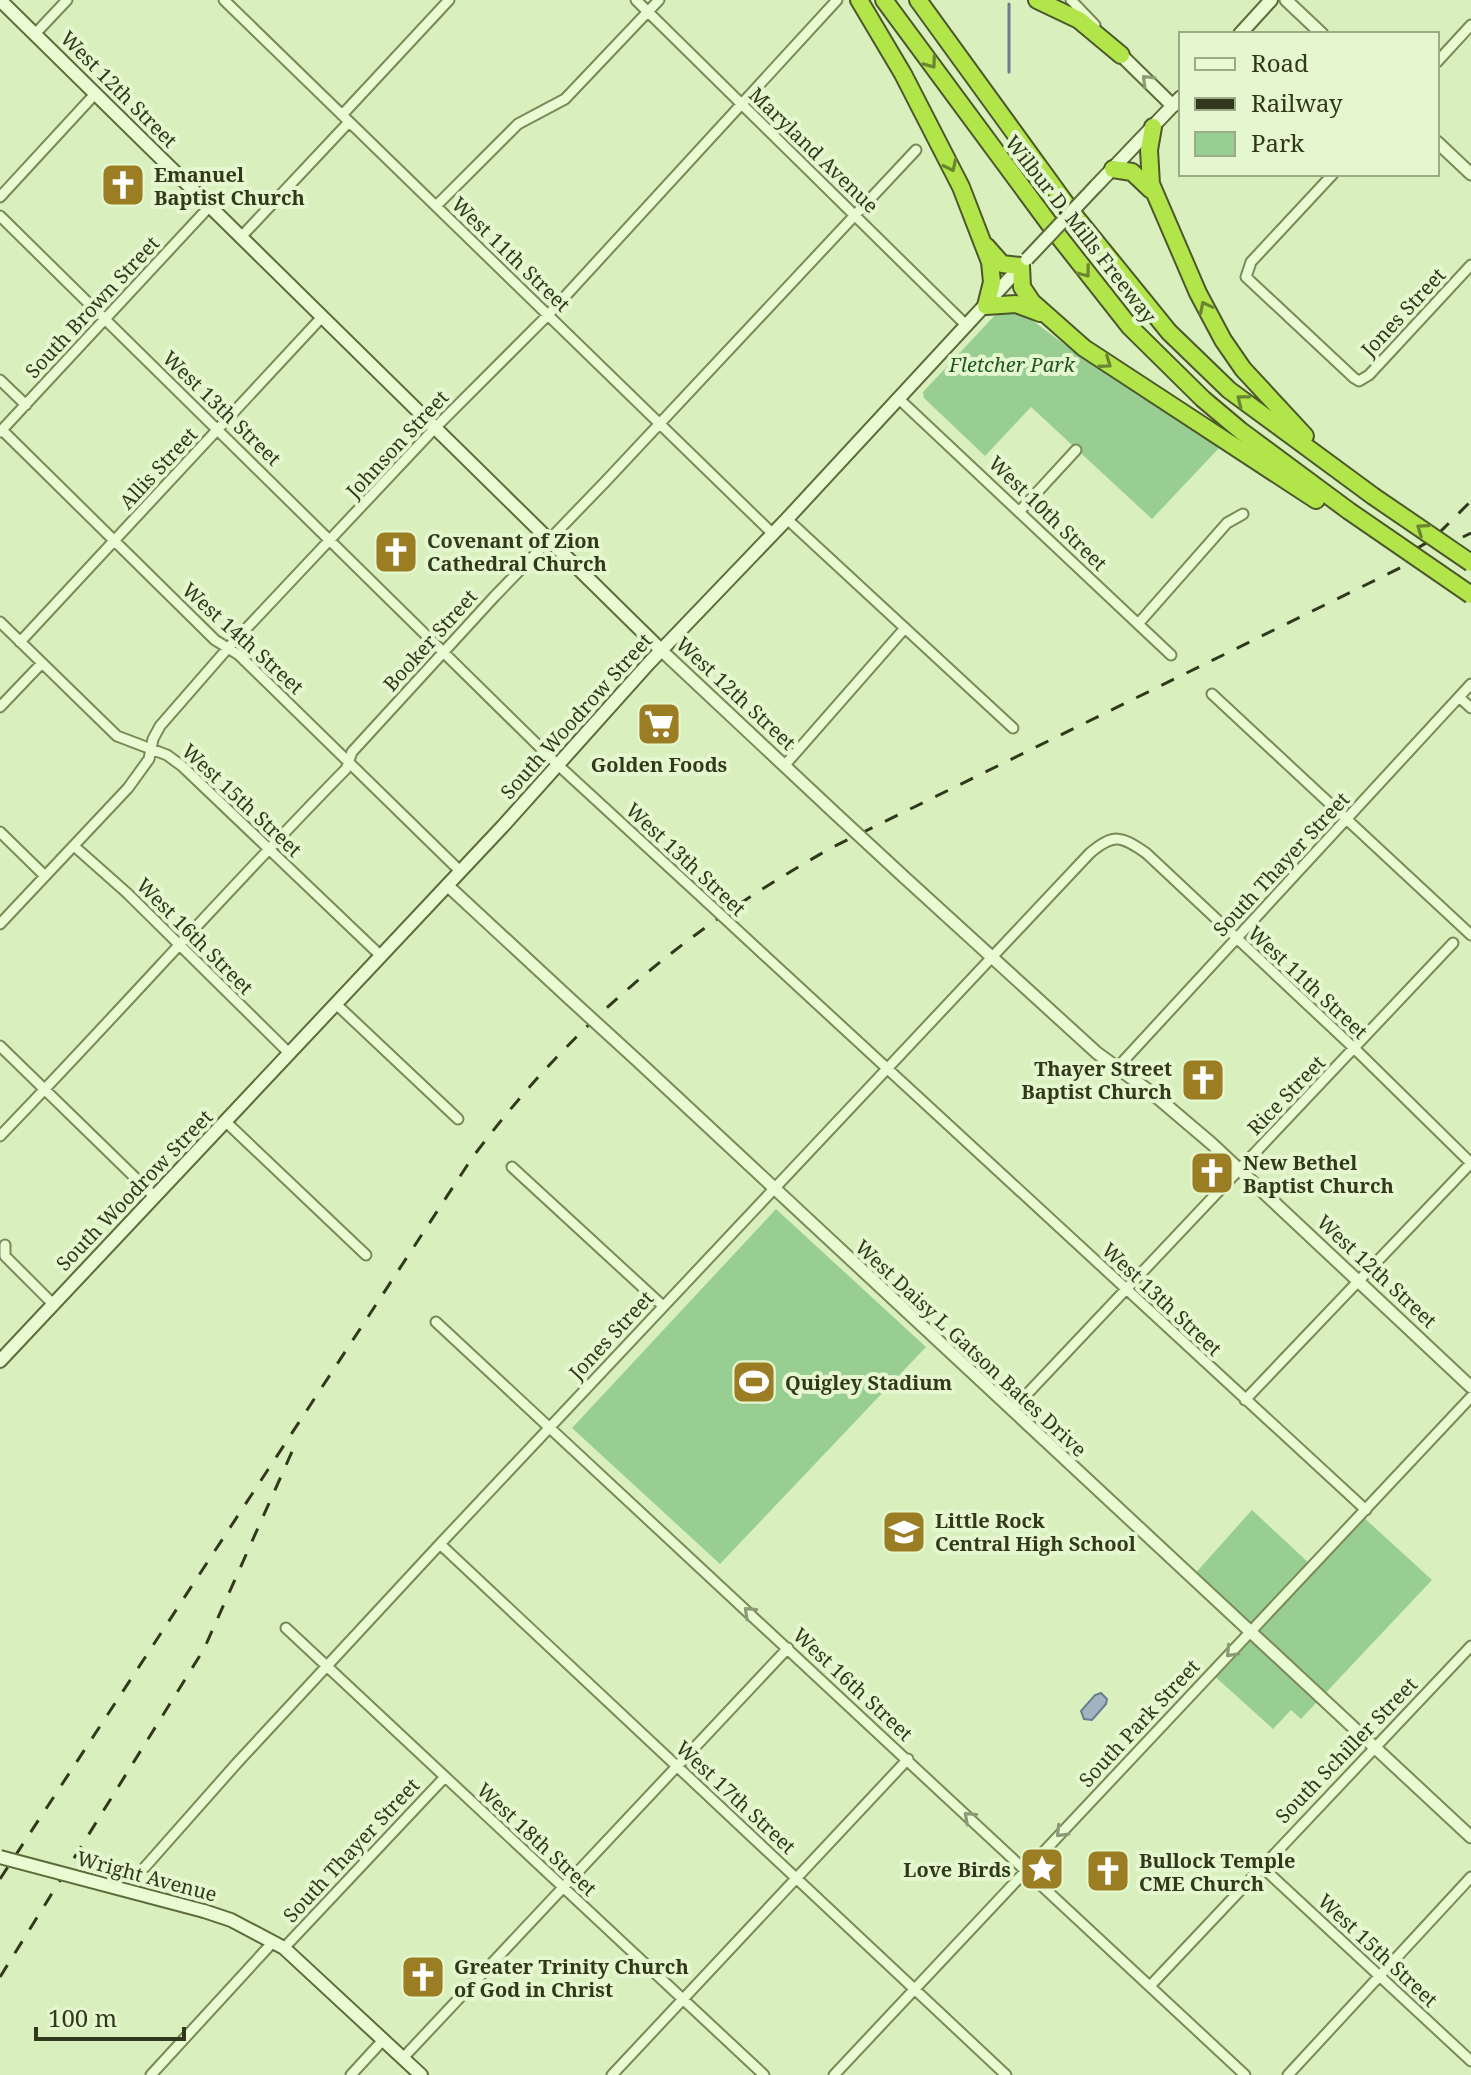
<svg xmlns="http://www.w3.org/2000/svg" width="1471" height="2075" font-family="'Noto Serif',serif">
	<rect width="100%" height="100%" fill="#d9f0be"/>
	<!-- green -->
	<path fill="#99ce92" d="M997,313l27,1 44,33 151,101 -67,71 -121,-112 -46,49 -61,-58 -1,-6z
		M776,1209l150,138 -206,217 -148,-136z
		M1252,1510l60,56 49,-51 71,65 -131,139 -10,-9 -18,19 -62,-56 40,-43 -59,-53z"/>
	<!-- water -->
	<path fill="#a2b3c1" stroke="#697c90" stroke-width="2" d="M1101,1693l6,6 -1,5 -14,16 -8,-1 -3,-8 14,-16z"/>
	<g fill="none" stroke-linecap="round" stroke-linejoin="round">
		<!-- stream -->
		<path stroke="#697c90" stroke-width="3" d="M1009,4v68"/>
		<!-- minor casing -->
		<g stroke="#7a8956" stroke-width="13">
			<path id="minor" d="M224,0l549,534
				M636,0l331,326
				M1071,0l24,25
				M35,34l32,-34
				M1437,62l34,-37
				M342,115l107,-115
				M1333,174l-82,88 -5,15 108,101 5,3 10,-6 102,-110
				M0,197l95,-103
				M436,206l82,-82 47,-25 94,-99
				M0,216l558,549 149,137
				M241,237l108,-115
				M0,380l26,25
				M899,399l272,256
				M2,430l213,210 24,15 221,216
				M0,432l210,-226
				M1019,512l57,-62
				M787,519l226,209
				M0,622l117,114 50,19 15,11 199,190
				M1138,624l89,-101 16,-9
				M20,642l302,-325
				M1212,694l259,241
				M1459,697l12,11
				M0,707l42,-44
				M784,766l121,-138
				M0,832l45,44
				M74,846l53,47 163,161
				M0,924l128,-136 21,-29 4,-20 7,-13 68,-78 207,-220 113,-113 289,-315
				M762,953l604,557
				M336,1004l122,115
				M0,1046l155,151
				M1116,1069l355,-385
				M226,1122l140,133
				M0,1136c117,-121 228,-247 346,-367l6,-17 142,-155 111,-115 311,-332
				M512,1167l151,139
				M5,1245v11l48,48
				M436,1322l809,753
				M1245,1400l226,-237
				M1012,1410l441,-467
				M440,1544l566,531
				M286,1628l478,447
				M1261,1866l210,195
				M145,1867l92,-104 203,-219 650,-691c24,-20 31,-17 56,0l209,196 116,114
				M284,1948l160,-170
				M1150,1986l321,-340
				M403,2058l385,-410
				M151,2075l122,-133
				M351,2075l33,-36
				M612,2075l296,-316
				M834,2075l637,-678
				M1288,2075l183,-198"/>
		</g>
		<!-- tertiary casing -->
		<g stroke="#7a8956" stroke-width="15">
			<path id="tertiary" d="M1286,0l36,34
				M1437,142l34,32
				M662,651l175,164
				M904,877l193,176 55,40 60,51 259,243
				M447,885l123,114
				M640,1063l831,774"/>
		</g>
		<!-- secondary casing -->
		<g stroke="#5e6b39" stroke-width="16">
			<path id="secondary" d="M0,0l662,651
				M1240,34l31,-34
				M1121,55l52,51
				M1096,186l85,-89
				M0,1361l503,-535 146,-163 138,-144 236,-255
				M204,1911l27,9 53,28 137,127"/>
		</g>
		<!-- motorway casing -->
		<g stroke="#4c572b" stroke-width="20">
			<path id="motorway" d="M859,0l44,74 58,113 29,75 2,20 -6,24 30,-2 24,9
				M884,0l172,233 74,94 73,72 38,32 108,80
				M918,0l156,215 95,117 60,58 144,106
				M1037,0l42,20 42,35
				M1153,127l-4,23 2,34 47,109 25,47 20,29 62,67
				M1113,169l19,3 19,18
				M986,246l16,18 19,2 1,21 10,15 52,46 232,152"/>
		</g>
		<!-- minor -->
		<use href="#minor" stroke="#e8fbd2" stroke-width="9"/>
		<!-- tertiary -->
		<use href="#tertiary" stroke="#e8fbd2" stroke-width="11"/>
		<!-- secondary -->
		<use href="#secondary" stroke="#e8fbd2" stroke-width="12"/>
		<!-- motorway -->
		<use href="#motorway" stroke="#b2e549" stroke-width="16"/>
		<!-- rail -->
		<path stroke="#31381b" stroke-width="3" stroke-dasharray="14 14" stroke-linecap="butt" d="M1416,549l17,-10 38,-38
			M0,1879l472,-721c101,-135 214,-229 361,-311l638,-314
			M0,1977l204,-328 91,-204"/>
		<!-- minor-bridge casing -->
		<g stroke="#7a8956" stroke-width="13" stroke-linecap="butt">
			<path id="minor-bridge" d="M707,902l55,51"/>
		</g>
		<!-- tertiary-bridge casing -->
		<g stroke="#7a8956" stroke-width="15" stroke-linecap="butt">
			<path id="tertiary-bridge" d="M837,815l67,62
				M570,999l70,64"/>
		</g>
		<!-- secondary-bridge casing -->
		<g stroke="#5e6b39" stroke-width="16" stroke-linecap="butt">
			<path id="secondary-bridge" d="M1027,259l69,-73
				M0,1857l204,54"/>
		</g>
		<!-- motorway-bridge casing -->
		<g stroke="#4c572b" stroke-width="20" stroke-linecap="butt">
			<path id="motorway-bridge" d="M1373,496l98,67
				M1349,511l122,84"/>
		</g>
		<!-- minor-bridge -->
		<use href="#minor-bridge" stroke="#e8fbd2" stroke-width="9"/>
		<!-- tertiary-bridge -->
		<use href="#tertiary-bridge" stroke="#e8fbd2" stroke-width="11"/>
		<!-- secondary-bridge -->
		<use href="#secondary-bridge" stroke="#e8fbd2" stroke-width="12"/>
		<!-- motorway-bridge -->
		<use href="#motorway-bridge" stroke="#b2e549" stroke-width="16"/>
	</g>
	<!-- one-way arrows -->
	<defs><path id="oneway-chevron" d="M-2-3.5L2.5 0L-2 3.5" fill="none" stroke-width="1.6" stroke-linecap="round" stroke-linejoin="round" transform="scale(2)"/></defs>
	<g stroke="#6b8630">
		<use href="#oneway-chevron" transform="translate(931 63) rotate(54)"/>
		<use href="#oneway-chevron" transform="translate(951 166) rotate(64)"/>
		<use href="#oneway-chevron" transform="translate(1085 272) rotate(53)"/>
		<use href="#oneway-chevron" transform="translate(1205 307) rotate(-117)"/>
		<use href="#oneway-chevron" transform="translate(1106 363) rotate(35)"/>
		<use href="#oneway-chevron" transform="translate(1242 400) rotate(-142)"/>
		<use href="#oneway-chevron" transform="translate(1422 529) rotate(-145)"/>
	</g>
	<g stroke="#8c9a76">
		<use href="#oneway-chevron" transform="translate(1147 80) rotate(-135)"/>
		<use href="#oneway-chevron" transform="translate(749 1612) rotate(-137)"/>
		<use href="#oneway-chevron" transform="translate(1231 1652) rotate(133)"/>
		<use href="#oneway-chevron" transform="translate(969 1817) rotate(-138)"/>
		<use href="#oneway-chevron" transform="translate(1061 1832) rotate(134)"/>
	</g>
	<!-- icons -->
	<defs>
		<g id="church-square" transform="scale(2.3)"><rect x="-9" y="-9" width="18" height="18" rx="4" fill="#9b7e23" stroke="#e4f7ce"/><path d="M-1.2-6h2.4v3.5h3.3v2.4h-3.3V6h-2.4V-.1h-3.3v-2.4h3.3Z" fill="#fff"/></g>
		<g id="supermarket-square" transform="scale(2.3)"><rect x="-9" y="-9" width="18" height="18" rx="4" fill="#9b7e23" stroke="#e4f7ce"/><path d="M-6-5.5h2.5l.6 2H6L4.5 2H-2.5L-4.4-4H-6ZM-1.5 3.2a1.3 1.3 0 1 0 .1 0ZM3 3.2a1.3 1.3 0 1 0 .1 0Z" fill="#fff"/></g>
		<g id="stadium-square" transform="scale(2.3)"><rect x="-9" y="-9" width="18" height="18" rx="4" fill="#9b7e23" stroke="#e4f7ce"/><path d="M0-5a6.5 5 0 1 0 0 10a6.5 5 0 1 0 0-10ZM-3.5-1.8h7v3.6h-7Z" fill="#fff"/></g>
		<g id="school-square" transform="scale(2.3)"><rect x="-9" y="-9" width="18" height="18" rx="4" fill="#9b7e23" stroke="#e4f7ce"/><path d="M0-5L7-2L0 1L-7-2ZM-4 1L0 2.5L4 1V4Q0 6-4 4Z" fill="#fff"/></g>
		<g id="sight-square" transform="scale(2.3)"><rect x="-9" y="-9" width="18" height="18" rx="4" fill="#9b7e23" stroke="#e4f7ce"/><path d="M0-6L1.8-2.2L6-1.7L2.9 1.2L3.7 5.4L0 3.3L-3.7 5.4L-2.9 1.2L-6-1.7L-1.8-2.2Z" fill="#fff"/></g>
	</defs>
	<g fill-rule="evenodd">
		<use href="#church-square" x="123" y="185"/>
		<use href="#church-square" x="396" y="552"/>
		<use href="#supermarket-square" x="659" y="724"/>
		<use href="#church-square" x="1203" y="1080"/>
		<use href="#church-square" x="1212" y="1173"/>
		<use href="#stadium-square" x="754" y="1382"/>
		<use href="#school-square" x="904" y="1532"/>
		<use href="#sight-square" x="1042" y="1869"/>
		<use href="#church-square" x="1108" y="1871"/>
		<use href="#church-square" x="423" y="1977"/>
	</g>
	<g text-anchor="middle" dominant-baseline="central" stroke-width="8" stroke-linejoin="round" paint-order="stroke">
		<!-- street labels -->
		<g font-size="20" fill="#31381b" stroke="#e4f7ce">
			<text transform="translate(119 89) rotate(45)">West 12th Street</text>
			<text transform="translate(814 150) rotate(44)">Maryland Avenue</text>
			<text transform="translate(1081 229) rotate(52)">Wilbur D. Mills Freeway</text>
			<text transform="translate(511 254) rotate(44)">West 11th Street</text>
			<text transform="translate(92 307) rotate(-47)">South Brown Street</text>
			<text transform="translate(1403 312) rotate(-47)">Jones Street</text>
			<text transform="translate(222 408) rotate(44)">West 13th Street</text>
			<text transform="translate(397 444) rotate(-47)">Johnson Street</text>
			<text transform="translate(158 468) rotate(-47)">Allis Street</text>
			<text transform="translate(1048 513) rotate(44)">West 10th Street</text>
			<text transform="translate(243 638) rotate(42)">West 14th Street</text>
			<text transform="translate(430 640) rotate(-48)">Booker Street</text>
			<text transform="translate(736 693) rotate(43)">West 12th Street</text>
			<text transform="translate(576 716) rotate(-48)">South Woodrow Street</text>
			<text transform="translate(242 800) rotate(43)">West 15th Street</text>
			<text transform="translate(686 859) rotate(43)">West 13th Street</text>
			<text transform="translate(1281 864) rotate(-47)">South Thayer Street</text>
			<text transform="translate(195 936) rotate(45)">West 16th Street</text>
			<text transform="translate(1308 982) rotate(43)">West 11th Street</text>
			<text transform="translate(1286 1095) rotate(-46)">Rice Street</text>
			<text transform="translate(134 1190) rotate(-46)">South Woodrow Street</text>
			<text transform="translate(1377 1271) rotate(43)">West 12th Street</text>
			<text transform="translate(1162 1299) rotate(43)">West 13th Street</text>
			<text transform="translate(611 1335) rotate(-47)">Jones Street</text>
			<text transform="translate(971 1348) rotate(43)">West Daisy L Gatson Bates Drive</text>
			<text transform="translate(853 1684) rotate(43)">West 16th Street</text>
			<text transform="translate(1139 1723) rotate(-47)">South Park Street</text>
			<text transform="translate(1346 1750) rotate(-46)">South Schiller Street</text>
			<text transform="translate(736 1797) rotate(43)">West 17th Street</text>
			<text transform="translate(537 1839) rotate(43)">West 18th Street</text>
			<text transform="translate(351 1850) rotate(-47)">South Thayer Street</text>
			<text transform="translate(147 1876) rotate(15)">Wright Avenue</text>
			<text transform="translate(1378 1950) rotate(43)">West 15th Street</text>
		</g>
		<!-- poi labels -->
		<g font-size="20" font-weight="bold" fill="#31381b" stroke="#e4f7ce" text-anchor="start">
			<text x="154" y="174">Emanuel<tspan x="154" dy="23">Baptist Church</tspan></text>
			<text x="427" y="540">Covenant of Zion<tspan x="427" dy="23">Cathedral Church</tspan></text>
			<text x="659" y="764" text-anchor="middle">Golden Foods</text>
			<text x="1172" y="1068" text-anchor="end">Thayer Street<tspan x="1172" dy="23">Baptist Church</tspan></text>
			<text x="1243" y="1162">New Bethel<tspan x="1243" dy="23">Baptist Church</tspan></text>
			<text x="785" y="1382">Quigley Stadium</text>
			<text x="935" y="1520">Little Rock<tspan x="935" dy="23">Central High School</tspan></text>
			<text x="1139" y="1860">Bullock Temple<tspan x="1139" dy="23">CME Church</tspan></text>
			<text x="1011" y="1869" text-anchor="end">Love Birds</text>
			<text x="454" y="1966">Greater Trinity Church<tspan x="454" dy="23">of God in Christ</tspan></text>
		</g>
		<!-- park labels -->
		<g font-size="20" font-style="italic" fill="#215522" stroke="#e4f7ce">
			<text x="1012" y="364">Fletcher Park</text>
		</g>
	</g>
	<!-- legend -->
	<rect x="1179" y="32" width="260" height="144" fill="#e4f7ce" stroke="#9cab86" stroke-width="2"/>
	<rect x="1195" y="58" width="40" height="12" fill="#e8fbd2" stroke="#9cab86" stroke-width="2"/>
	<text x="1251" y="72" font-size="24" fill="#31381b">Road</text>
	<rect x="1195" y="98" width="40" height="12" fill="#31381b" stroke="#9cab86" stroke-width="2"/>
	<text x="1251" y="112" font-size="24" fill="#31381b">Railway</text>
	<rect x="1195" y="132" width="40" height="24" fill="#99ce92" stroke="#9cab86" stroke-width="2"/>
	<text x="1251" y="152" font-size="24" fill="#31381b">Park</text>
	<!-- scale -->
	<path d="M36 2027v12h148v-12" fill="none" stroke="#31381b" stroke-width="4"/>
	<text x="48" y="2027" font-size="24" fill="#31381b" stroke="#e4f7ce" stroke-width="6" paint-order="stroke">100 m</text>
</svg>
